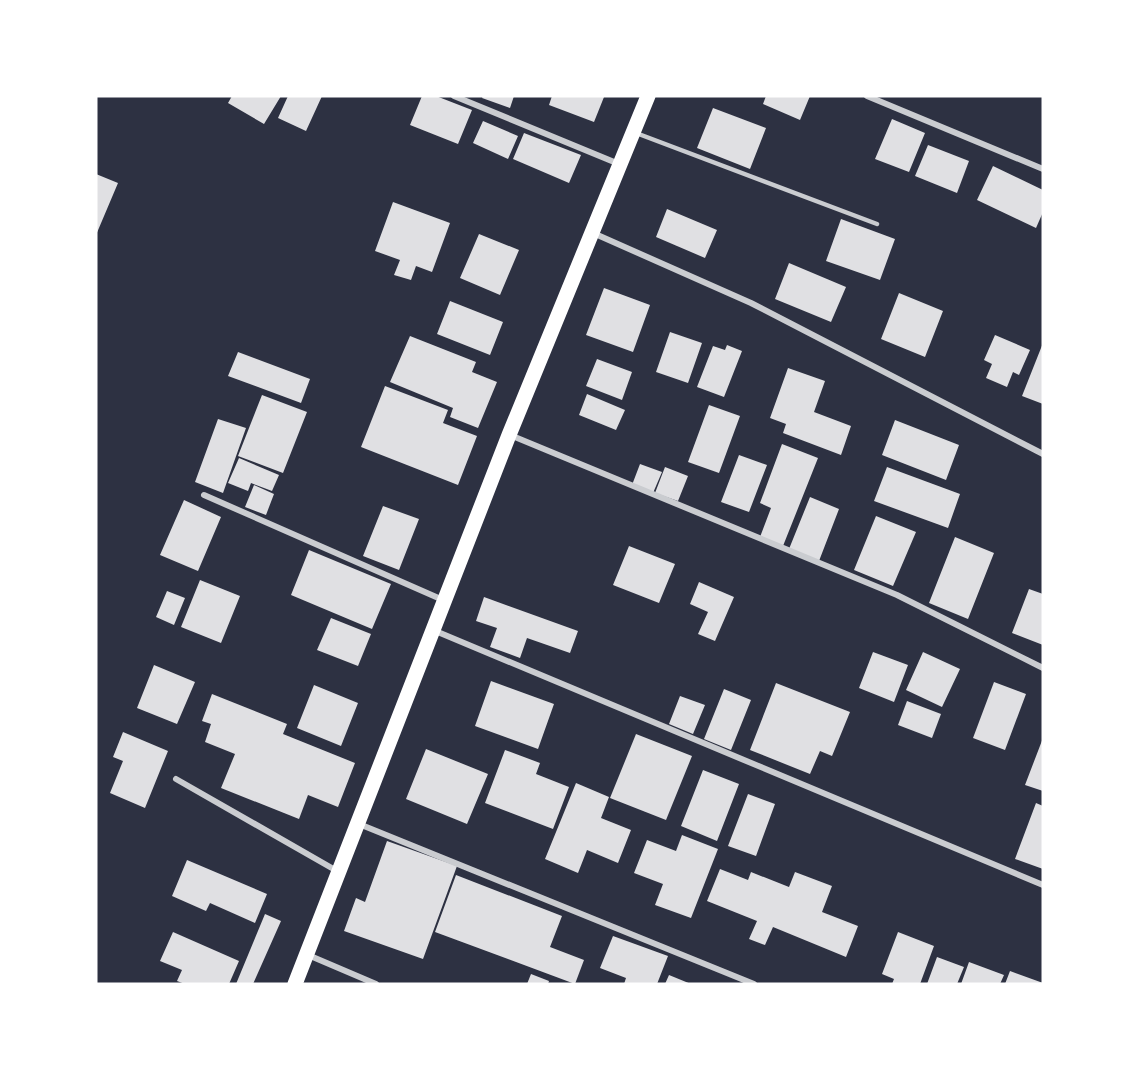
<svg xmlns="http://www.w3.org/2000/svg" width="1139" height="1080" font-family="'Zilla Slab',serif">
	<rect width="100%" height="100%" fill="#2d3142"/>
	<!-- building -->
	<path fill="#e0e0e3" d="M232,96h49l-17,28 -36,-21z
		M288,96h34l-16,35 -28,-13z
		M422,96h14l36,14 -14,34 -48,-19z
		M483,96h31l-4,12 -28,-10z
		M552,96h48l4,1 -10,25 -45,-17z
		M766,96h44l-10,24 -37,-16z
		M713,108l53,20 -16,41 -53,-21z
		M892,119l33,14 -16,39 -34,-13z
		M483,121l35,15 -10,23 -35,-16z
		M524,133l57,22 -12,28 -56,-24z
		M928,145l41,16 -12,32 -42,-17z
		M993,166l50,24v22l-7,16 -59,-28z
		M96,174l22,9 -22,52z
		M393,202l57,21 -18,49 -16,-6 -5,14 -17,-5 6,-15 -25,-9z
		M667,209l50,21 -12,28 -49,-21z
		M841,219l54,20 -15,41 -54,-19z
		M479,234l40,16 -19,45 -40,-17z
		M789,263l57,24 -15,35 -56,-23z
		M604,288l46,17 -17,47 -47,-17z
		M899,293l44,18 -18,46 -44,-18z
		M450,301l53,21 -13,33 -53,-21z
		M670,332l32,11 -14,40 -32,-11z
		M995,335l35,15 -11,25 -6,-3 -6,15 -21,-9 6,-14 -8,-4z
		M410,336l66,26 -4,10 25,10 -19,46 -28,-11 3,-9 -63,-26z
		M1043,343v61l-21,-8z
		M727,345l15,6 -18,46 -27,-10 16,-41 12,4z
		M238,352l72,27 -9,24 -73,-27z
		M597,359l35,13 -10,28 -36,-14z
		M788,368l37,13 -11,31 37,14 -10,29 -58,-22 3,-9 -16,-6z
		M385,386l63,24 -5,13 34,13 -19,49 -97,-38z
		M587,394l38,16 -9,20 -37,-15z
		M262,395l45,17 -24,61 -45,-17z
		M709,405l31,11 -21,57 -31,-11z
		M218,419l28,9 -23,65 -28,-11z
		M895,420l64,25 -13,35 -64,-25z
		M782,444l36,14 -35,88 -23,-9 11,-29 -11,-5z
		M739,455l28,10 -18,47 -28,-10z
		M239,458l40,17 -7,16 -21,-8 -3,8 -20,-8z
		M640,464l22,8 -9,21 -21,-8z
		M665,467l23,9 -10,25 -23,-8z
		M887,467l73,27 -12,34 -74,-27z
		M254,485l20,9 -8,21 -21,-8z
		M810,497l29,12 -20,52 -30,-12z
		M184,500l37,17 -23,54 -38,-16z
		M383,506l36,13 -20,51 -36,-14z
		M876,516l40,16 -23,54 -39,-16z
		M955,537l39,16 -26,66 -39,-16z
		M629,546l46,18 -16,39 -46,-18z
		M309,550l82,34 -19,45 -81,-34z
		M200,580l40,16 -19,47 -40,-16z
		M699,582l35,15 -19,44 -17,-7 10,-22 -18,-8z
		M1029,589l14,5v51l-31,-12z
		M167,591l18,7 -11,27 -18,-8z
		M484,597l94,34 -8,22 -43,-15 -7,20 -30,-11 7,-19 -21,-7z
		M331,618l40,16 -13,32 -41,-16z
		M873,652l35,13 -14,37 -35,-14z
		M923,652l37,17 -18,38 -36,-17z
		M154,665l41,17 -18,42 -40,-16z
		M491,681l63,23 -16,45 -63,-23z
		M994,682l32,12 -21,56 -32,-12z
		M776,683l74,29 -18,44 -12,-5 -10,23 -60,-24z
		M314,685l44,18 -17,43 -44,-18z
		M724,689l27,11 -20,50 -27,-11z
		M212,694l75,30 -4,10 72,29 -17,44 -30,-12 -9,24 -78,-31 14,-34 -30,-12 6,-18 -9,-3z
		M680,696l25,9 -12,29 -24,-10z
		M907,701l34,13 -9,24 -34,-13z
		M123,732l45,19 -23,57 -35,-15 13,-32 -10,-4z
		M636,734l56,22 -26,64 -56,-22z
		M1043,738v53l-18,-6z
		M426,749l62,25 -21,50 -61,-25z
		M505,750l35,13 -4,11 33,13 -16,42 -68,-26z
		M703,770l36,14 -22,57 -36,-15z
		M576,783l33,14 -8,21 30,12 -13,33 -31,-13 -9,23 -33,-14z
		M748,794l27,10 -19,52 -28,-10z
		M1036,803l7,3v63l-28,-10z
		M682,835l36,14 -27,69 -36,-13 8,-21 -29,-11 13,-33 29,11z
		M387,841l70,25 -34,93 -79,-28 12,-33 9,4z
		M187,860l80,34 -12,29 -45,-20 -4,8 -34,-15z
		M720,869l28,11 3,-8 38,15 6,-15 37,14 -10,26 36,14 -12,31 -73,-30 -8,18 -16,-6 8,-18 -50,-20z
		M456,875l106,41 -12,31 34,13 -9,24 -140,-52z
		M265,914l16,7 -28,63h-17z
		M173,932l66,29 -10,23h-44l-8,-3 5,-11 -22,-9z
		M898,932l36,14 -14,38h-28l2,-5 -12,-5z
		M613,936l55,20 -11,28h-33l2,-6 -26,-10z
		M937,957l27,10 -7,17h-30z
		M969,962l35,13 -4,9h-39z
		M1010,971l33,12v1h-38z
		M531,974l18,7 -1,3h-21z
		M669,975l22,9h-26z"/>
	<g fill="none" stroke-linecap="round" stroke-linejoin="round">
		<!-- service -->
		<path stroke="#caccd0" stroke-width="4.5" d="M636,133l241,91"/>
		<!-- minor -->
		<path stroke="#caccd0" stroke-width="6" d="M454,96l165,68
			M867,96l176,73
			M593,233l158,70 292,151
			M510,435l387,160 146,73
			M204,495l239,105
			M433,630l610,255
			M176,779l161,92
			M359,824l395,160
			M308,955l68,29"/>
		<!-- primary -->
		<path stroke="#fff" stroke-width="15" d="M295,984l214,-549 139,-339"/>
	</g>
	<!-- border -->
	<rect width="1139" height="1080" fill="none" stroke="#ffffff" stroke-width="195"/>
</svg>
